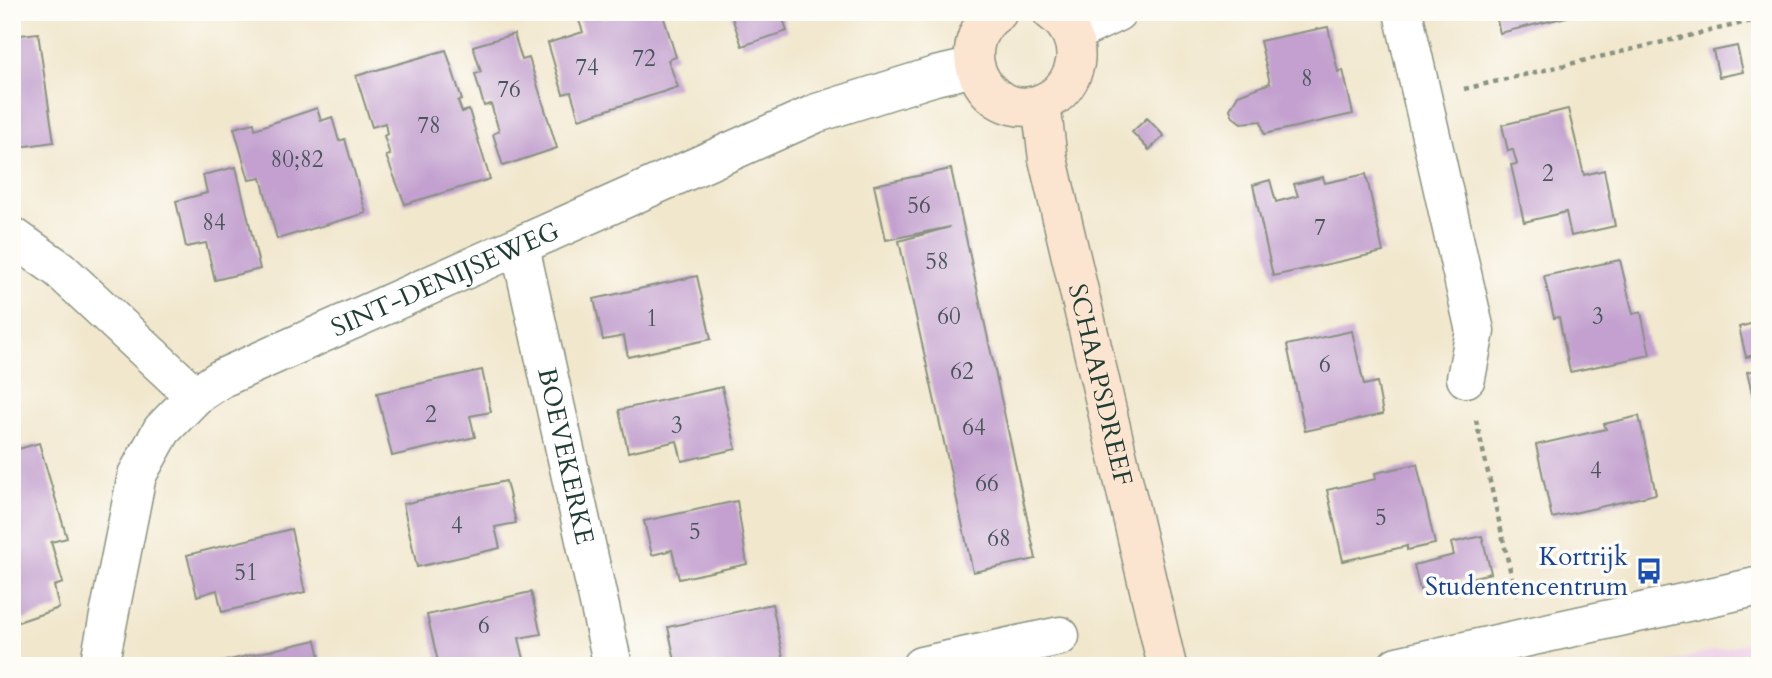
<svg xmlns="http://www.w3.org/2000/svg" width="1772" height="678" font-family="Cardo,serif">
	<rect width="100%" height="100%" fill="#fdfcf7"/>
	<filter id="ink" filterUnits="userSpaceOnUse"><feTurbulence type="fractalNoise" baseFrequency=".0143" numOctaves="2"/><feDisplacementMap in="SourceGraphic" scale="14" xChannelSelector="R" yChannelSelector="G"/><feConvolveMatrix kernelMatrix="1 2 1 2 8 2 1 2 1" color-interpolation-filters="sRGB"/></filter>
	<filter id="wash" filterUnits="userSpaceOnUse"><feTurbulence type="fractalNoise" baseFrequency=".00686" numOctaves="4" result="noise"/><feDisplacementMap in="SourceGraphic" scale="28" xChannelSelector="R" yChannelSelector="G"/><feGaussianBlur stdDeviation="1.57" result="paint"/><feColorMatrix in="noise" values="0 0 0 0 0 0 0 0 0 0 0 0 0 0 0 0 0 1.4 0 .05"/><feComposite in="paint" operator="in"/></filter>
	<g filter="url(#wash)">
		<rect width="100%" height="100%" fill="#f1e7cd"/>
		<!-- built -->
		<path fill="#eed0e8" d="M1760,640v26h-98l39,-13z"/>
		<g id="blocks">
			<!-- building -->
			<path fill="#c3a0cf" d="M576,12h25l3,7 15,-7h43l14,45 -8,3 10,27 -99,32 -8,-27 -8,2 -15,-51 35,-11z
				M730,12h51l6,19 -45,15z
				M1495,12h88v1l-83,20z
				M1655,12h19v1l-18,4z
				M1328,27l10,45 5,-2 10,44 -89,20 -3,-13 -20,2 -8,-6 -3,-8 8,-14 32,-12 -10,-42z
				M38,33l16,109 -42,6v-112z
				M514,34l8,26 7,-2 28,90 -54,18 -10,-32 6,-3 -8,-27 -7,2 -9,-32 6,-2 -8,-26z
				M1737,46l6,26 -24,5 -6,-26z
				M446,50l16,50 -4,1 4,11 7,-2 21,69 -85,25 -19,-48 4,-1 -6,-19 3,-2 -2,-11 -13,4 -16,-51z
				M317,108l4,13 11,-4 7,24 6,-2 21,74 -89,26 -16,-61 -12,2 -15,-52 20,-5 1,6z
				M1568,109l16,66 20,-5 11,56 -44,10 -5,-24 -42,10 -13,-57 6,-1 -4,-14 -5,1 -6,-26z
				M1147,118l17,18 -15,14 -17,-18z
				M236,167l24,102 -45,11 -9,-37 -20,4 -10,-46 31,-8 -4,-18z
				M951,169l85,390 -63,13 -74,-331 51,-14 -64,13 -12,-55z
				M1366,174l17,78 -110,24 -20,-91 17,-5 6,22 22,-6 -4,-12 29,-7 2,6z
				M1620,260l13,54 8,-2 9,43 -80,17 -11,-55 -5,1 -10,-42z
				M697,276l14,63 -83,18 -4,-21 -21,4 -9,-41z
				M1758,322l2,32 -14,3 -7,-30z
				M1352,331l12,54 13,-3 6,32 -78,17 -18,-86z
				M1760,369v27l-7,1 -6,-25z
				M482,370l9,42 -21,4 5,21 -83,19 -15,-63z
				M722,387l14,62 -54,12 -5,-20 -49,11 -9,-42z
				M1639,416l17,78 -104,24 -16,-73 70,-16 -2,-5z
				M39,443l28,95 -16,4 12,41 -9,3 5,22 -47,16v-173z
				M1417,464l18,80 -28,6v-4l-64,15 -16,-71 49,-11 -1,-6z
				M506,481l10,42 -21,4 5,21 -83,19 -14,-63z
				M737,501l10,63 -68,15 -7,-29 -20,5 -8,-34z
				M291,529l14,63 -83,20 -5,-22 -20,6 -10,-41z
				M1482,536l9,37 -71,17 -6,-25 40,-10 -3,-12z
				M531,592l10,42 -22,4 5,21 -29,7h-56l-12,-51z
				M772,604l13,62h-109l-8,-39z
				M316,640l6,26h-114v-1z"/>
		</g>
	</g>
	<g filter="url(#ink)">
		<use href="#blocks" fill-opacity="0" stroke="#889280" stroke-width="2"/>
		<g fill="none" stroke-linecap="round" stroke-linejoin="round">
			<!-- street casing -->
			<g stroke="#889280" stroke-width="41">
				<g id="street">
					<path d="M1403,12l72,319 -9,47"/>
					<path d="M1071,34l46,-22"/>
					<path d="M12,236l47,33 136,127"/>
					<path id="s1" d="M520,247l93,419"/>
					<path id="s2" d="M99,666l38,-191 25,-45 33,-34 27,-18 595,-265 118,-37 40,-9"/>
					<path d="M921,666l139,-30"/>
					<path d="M1397,666l363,-80"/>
				</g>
			</g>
			<!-- secondary casing -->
			<g stroke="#889280" stroke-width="41">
				<g id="secondary">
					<path d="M998,12c-56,37 -4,122 54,86 12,-8 20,-21 23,-35 3,-20 -6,-39 -23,-51"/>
					<path id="s3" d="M1041,104l7,55 119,507"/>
				</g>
			</g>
			<!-- path -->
			<path stroke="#889280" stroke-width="4.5" stroke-dasharray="5 5" stroke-linecap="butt" d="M1464,89l296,-70
				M1476,420l40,176"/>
			<!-- street -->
			<use href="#street" stroke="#fff" stroke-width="38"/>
			<!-- secondary -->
			<use href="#secondary" stroke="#fce5d0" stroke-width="38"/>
		</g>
	</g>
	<!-- icons -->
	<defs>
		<g id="bus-bare" transform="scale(2.1)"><path d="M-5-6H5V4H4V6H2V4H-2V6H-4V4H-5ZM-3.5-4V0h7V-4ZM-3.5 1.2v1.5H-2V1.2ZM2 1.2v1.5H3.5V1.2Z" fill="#1a4fb4" stroke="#fdfcf7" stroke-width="2.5" paint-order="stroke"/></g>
	</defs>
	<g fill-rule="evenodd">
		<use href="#bus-bare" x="1649" y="571"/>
	</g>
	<g text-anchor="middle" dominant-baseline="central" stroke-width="7" stroke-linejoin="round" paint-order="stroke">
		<!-- number labels -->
		<g font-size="23" fill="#48565b">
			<text x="644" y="58">72</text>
			<text x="587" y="67">74</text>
			<text x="1307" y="78">8</text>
			<text x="509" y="89">76</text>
			<text x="429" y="125">78</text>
			<text x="297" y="159">80;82</text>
			<text x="1548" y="173">2</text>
			<text x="919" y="205">56</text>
			<text x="214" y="222">84</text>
			<text x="1320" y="227">7</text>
			<text x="937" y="261">58</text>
			<text x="949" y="316">60</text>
			<text x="1598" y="316">3</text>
			<text x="652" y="318">1</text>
			<text x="1325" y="364">6</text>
			<text x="962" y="371">62</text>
			<text x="431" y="414">2</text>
			<text x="677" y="425">3</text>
			<text x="974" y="427">64</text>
			<text x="1596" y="470">4</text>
			<text x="987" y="483">66</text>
			<text x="1381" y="517">5</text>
			<text x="457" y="525">4</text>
			<text x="695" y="531">5</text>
			<text x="999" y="538">68</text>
			<text x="246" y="572">51</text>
			<text x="484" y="625">6</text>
		</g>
		<!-- street labels -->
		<g font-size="26" fill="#1f3d34" stroke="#fdfcf7">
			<text stroke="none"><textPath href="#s2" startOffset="570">SINT-DENIJSEWEG</textPath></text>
			<text stroke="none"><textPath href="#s3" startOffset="287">SCHAAPSDREEF</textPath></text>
			<text stroke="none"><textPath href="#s1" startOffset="214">BOEVEKERKE</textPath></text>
		</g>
		<!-- transit labels -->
		<g font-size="26" fill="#164399" stroke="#fdfcf7" text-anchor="end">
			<text x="1628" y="556">Kortrijk<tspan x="1628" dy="30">Studentencentrum</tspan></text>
		</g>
	</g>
	<!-- margin -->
	<rect width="1772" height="678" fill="none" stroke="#fdfcf7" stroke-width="42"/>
</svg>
